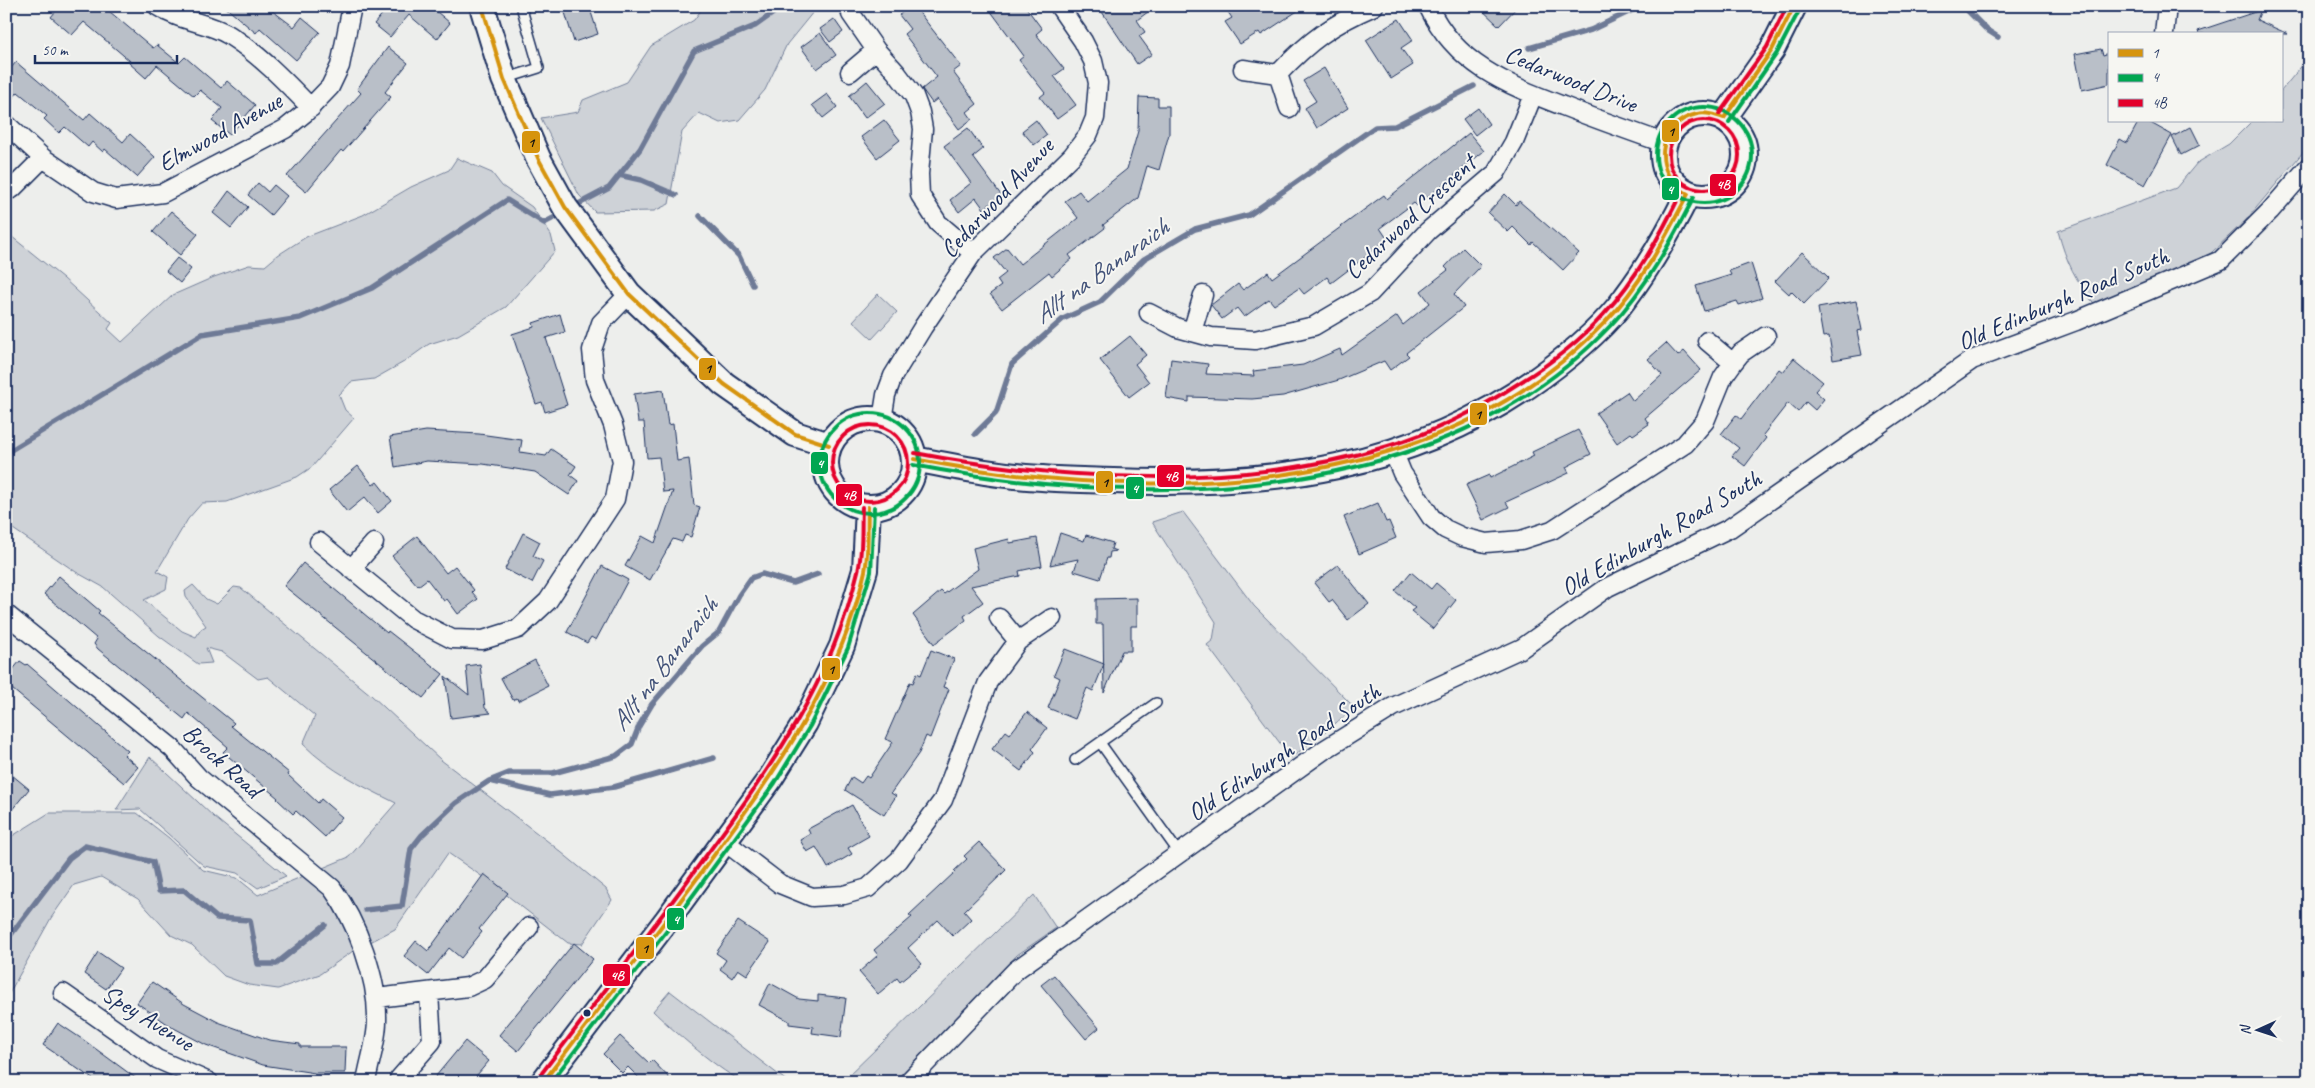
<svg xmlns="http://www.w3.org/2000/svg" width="2315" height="1088" font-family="Caveat,sans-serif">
	<rect width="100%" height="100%" fill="#edeeec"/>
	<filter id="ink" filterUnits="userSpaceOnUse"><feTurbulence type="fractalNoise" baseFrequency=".02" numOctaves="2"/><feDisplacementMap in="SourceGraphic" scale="10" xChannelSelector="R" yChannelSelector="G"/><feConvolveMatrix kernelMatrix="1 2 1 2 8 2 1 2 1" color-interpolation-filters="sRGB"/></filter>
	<g filter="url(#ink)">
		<!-- green -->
		<path fill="#ced2d7" stroke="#74809a" d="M704,6h114l-31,38 -22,46 -26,30 -19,3 -21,-10 -17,19 -13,72 -15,7 -59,1 -16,-17 -38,-77 37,-6 5,-12 44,-18 24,-36 43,-26z
			M2309,57v88l-63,75 -35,33 -69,35 -46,18c-20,-25 -30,-44 -38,-75l118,-43 21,-25 32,-19 23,-23h29v-30z
			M457,158l35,15 10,13 30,21 19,28 4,16 -49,56 -48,28 -29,9 -25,18 -30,17 -23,3 -12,13 6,15 9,8 -42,49 -15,10 -70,25 -25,1 -14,16 -31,52 11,6 -2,12 -22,11 38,31 14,6 5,-8 5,-3 -20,-29 -1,-6 8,-6 13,14 11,5 17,-17 7,1 130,107 70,65 109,83 56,46 6,11 -30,44 -14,-1 -78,-61 -42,-29 -53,76 -42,22 -33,23 -42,15 -29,-4 -25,-9 -32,-31 -21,-10 -33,-36 -37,-22 -27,8 -23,33 -45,81v-159l43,-27h88l32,25 34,32 34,8 21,17 91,-38 47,-54c-34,-17 -66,-32 -93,-59l12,-28 -47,-39 -10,2 -36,-27 -16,-4 6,15 -14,1 -39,-28 -56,-49 -27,-15 -63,-43 -7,3v-300l57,46 49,45 -4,6 14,13 51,-47 41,-18 35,-12 16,1 13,-11 28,-18 57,-22 48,-28 38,-17z
			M878,294l19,18 -25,27 -19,-18z
			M1183,512l71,94 101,102 -64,50 -84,-113 6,-5 3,-18 -64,-100z
			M150,757l64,60 72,59 -28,12 -21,-15 -33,-7 -64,-57 -24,1z
			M1034,895l22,33 -39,27 -123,127h-52z
			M670,991l118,91c-13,0 -30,3 -43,0 -19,-5 -77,-56 -92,-71z"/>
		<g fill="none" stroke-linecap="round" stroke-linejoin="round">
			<!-- stream -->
			<path stroke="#6e7a96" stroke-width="5.5" d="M1963,6l24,24 11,7
				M1529,48l62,-18 50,-24
				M619,175l22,5 35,15
				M571,208l38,-20 31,-39 54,-98 61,-25 28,-20
				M700,216l39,40 14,29
				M975,434l21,-21 16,-49 51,-45 37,-17 44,-43 51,-30 54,-14 126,-88 20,-1 79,-40
				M6,453l196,-119 98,-16 72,-30 135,-88 37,23 19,-10
				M490,781l60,14 64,-8 100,-29
				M365,910l37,-4 9,-57 11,-14 34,-32 33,-22 20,-8h44l63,-17 16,-12 7,-18 13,-22 50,-58 17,-14 20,-37 12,-17 11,-4 31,9 25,-9
				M6,941l63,-83 16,-12 68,16 6,29 25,-1 33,28 33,2 8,44h18l49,-39"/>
		</g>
		<!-- building -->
		<path fill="#b9bfc8" stroke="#1b2f5e" d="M60,6h43l50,42 4,-3 22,18 6,-6 36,31 6,-7 28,24 -25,30 -18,-14 10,-13 -22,-18 -6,6 -37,-31 -11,13 -17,-15 1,-2 -46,-39 -12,13 -21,-18z
			M224,6h42l28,21 8,-10 18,15 -24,28 -36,-32 -4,5z
			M389,6h41l20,17 -13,16 -28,-24 -19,22 -16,-13z
			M563,6h26l9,28 -24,8z
			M911,6h3l47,60 -8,6 24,32 -10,8 5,7 -13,10 -22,-30 -5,4 -10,-14 15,-12 -33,-43 6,-5 -11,-14z
			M987,6h38l17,23 -6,5 28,35 -10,7 22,29 -19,14 -17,-22 5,-4 -26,-33 5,-4z
			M1098,6h58l-19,14 8,12 -6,4 13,18 -15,10z
			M1224,6h81l-44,29 -2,-3 -19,12 -15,-22 7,-4z
			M1478,6h40l-19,20z
			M2261,10l-4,10 31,14h-89l-1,-3z
			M834,19l9,13 -13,10 -10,-13z
			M1399,19l14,21 -12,8 12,17 -22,14 -25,-39z
			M820,33l16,22 -19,14 -16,-22z
			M388,47l20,16 -23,29 6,5 -48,55 -2,-2 -35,42 -19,-16 74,-83 -4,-4z
			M2101,49l2,6 6,-2v31l-27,6 -7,-36z
			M16,62l68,58 6,-7 33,29 7,-8 25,23 -18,20 -32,-28 -2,3 -11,-10 -4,5 -23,-20 -6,6 -15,-14 3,-3 -29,-24 -12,14v-32z
			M1324,68l24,40 -31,20 -12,-20 11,-7 -13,-20z
			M867,81l18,22 -20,15 -16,-22z
			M827,94l10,13 -14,11 -11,-13z
			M1139,97l19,1v8h11v28l-10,36 -12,-4 -9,32 -35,27 2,3 -36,27 3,4 -20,17 -3,-4 -47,37 -12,-15 11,-8 -4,-6 9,-7 -12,-15 13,-10 13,16 58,-46 -13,-17 14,-10 8,10 40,-32 11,-38z
			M1478,108l11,16 -14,11 -12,-16z
			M884,120l16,20 -23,18 -16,-21z
			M1036,120l11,15 -13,10 -12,-14z
			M2139,121h8l25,14 -27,50 -38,-20 13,-26 7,4z
			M2191,127l9,18 -19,10 -9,-18z
			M968,128l15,21 -10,8 28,38 -17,14 -8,-11 -17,14 -9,-12 21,-17 -27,-37z
			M1469,133l15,18 -67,55 -3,-3 -34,25 8,12 -57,43 -4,-6 -23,17 -5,-6 -25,17 -5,-6 -25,18 -7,-9 -15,11 -11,-14 27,-21 5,6 25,-18 4,6 112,-83 3,4z
			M258,183l10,9 6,-7 13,11 -16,19 -23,-20z
			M229,191l19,16 -17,21 -18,-15z
			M1505,194l11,11 3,-4 60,52 -16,17 -30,-28 -2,3 -18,-18 -5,5 -20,-19z
			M171,211l27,23 -18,21 -27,-23z
			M1463,248l18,18 -27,28 10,13 -58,46 3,3 -19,14 -6,-9 -45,19 -56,16 -31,3 -63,-2v5l-23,-4 5,-39 37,5 -2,10 48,2 -1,-5 50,-6 37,-16 2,6 55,-39 6,9 27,-22 -9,-12 27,-21 -3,-3z
			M1802,252l27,26 -25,26 -13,-13 -2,3 -14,-13z
			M177,258l14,11 -11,14 -14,-12z
			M1751,263l11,35 -23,7 -2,-4 -33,10 -8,-25 35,-11 -2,-4z
			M1856,301l6,29 -5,1 5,24 -29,5 -4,-24 -6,1 -5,-29z
			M560,314l5,18 -19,6 21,67 -22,7 -3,-10 -6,2 -24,-70 22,-7 -1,-4z
			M1130,336l16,19 -11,9 14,18 -20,15 -29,-37z
			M1666,343l12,13 6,-5 17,19 -56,48 4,6 -16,11 -2,-2 -14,10 -21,-30 31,-21 6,9 29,-26 -14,-16z
			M1794,358l29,24 -8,9 9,8 -9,11 -9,-8 -8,10 -10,-9 -25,32 3,3 -21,28 -13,-10 7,-8 -18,-14 15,-19 5,4 38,-50 4,3z
			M663,390l5,35 5,-1 4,37 12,-2 5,46 6,2 -9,30 -6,-2 -3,7 -9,-3 -23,41 -25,-14 17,-30 13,7 18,-52 -10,1 -4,-35 -12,1 -3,-36h-6l-4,-28z
			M1578,430l13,24 -25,13 3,6 -63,29 3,5 -26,13 -17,-35 23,-10 1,3 44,-22 -2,-4z
			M426,431l53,3 43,6 -2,12 26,4 5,-7 25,17 -6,9 8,6 -9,14 -34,-23 -52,-8 -56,-3 -32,6 -5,-30z
			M358,466l15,19 4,-3 15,19 -14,12 -13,-16 -18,15 -18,-22z
			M1378,503l8,19 3,-1 7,17 -37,16 -15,-37z
			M523,533l17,9 -7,14 10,5 -11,22 -27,-14z
			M1060,533l24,8 2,-6 27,8 -2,6 5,2 -6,1 -1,6h-2l-7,21 -26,-8 4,-12 -28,6z
			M417,536l29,37 9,-7 19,24 -2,2 6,7 -20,15 -11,-15 -3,2 -17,-22 -9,7 -26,-30z
			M1037,538l5,28 -23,5 1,5 -49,10 12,16 -19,14 2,4 -32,24 -21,-29 28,-24 3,3 34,-25 -5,-21 36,-9 1,4z
			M303,563l84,70 1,-2 55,43 -20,24 -139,-112z
			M1338,565l31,39 -21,16 -16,-20 -3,2 -15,-19z
			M602,566l26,14 -32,60 -5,-3 -4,6 -20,-11z
			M1411,572l20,17 5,-6 20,17 -23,29 -22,-18 4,-3 -20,-17z
			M59,576l41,35 -2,2 136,110 -3,3 58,47 -1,2 30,28 3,-4 21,18 -17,20 -29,-26 -3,3 -16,-15 1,-1 -55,-46 5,-5 -40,-34 -4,6 -86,-70 -4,-5 3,-5 -53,-45z
			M1137,598v28h-6v25h-9l-18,42 -1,-69h-7v-25z
			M1065,649l39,15 -11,27 -6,-3 -12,31 -27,-11 12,-30 -6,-3z
			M931,650l23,9 -11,28 6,2 -19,49 -4,-2 -7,17 -28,40 5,3 -12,19 -39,-25 7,-13 9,6 5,-7 3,2 24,-36 -8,-3 25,-57 3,1 4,-10 4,2z
			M535,660l13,26 -30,15 -1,-3 -4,2 -12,-22z
			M20,661l6,4 1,-1 101,87 -4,4 14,12 -14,16 -118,-99v-6z
			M480,664l5,44 6,5 -40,5 -6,-42 24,19 -3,-29z
			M1027,712l20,16 -15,21 3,3 -14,19 -29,-22 14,-18 4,3z
			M6,770l23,19 -23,28z
			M852,805l17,31 -21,12 4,6 -24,14 -12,-21 -9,5 -7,-12 10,-6 -2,-5z
			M979,842l27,28 -42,41 7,8 -18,17 -15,-16 -30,28 14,16 -22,18 -3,-4 -19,16 -19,-22 19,-17 -4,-5 38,-33 -3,-2 46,-43 -1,-1 13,-12 -3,-3z
			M484,874l24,19 -29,36 3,3 -21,26 -12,-10 -21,27 -24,-19 12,-15 12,10z
			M738,921l32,21 -23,33 -9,-6 -6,9 -12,-9 6,-9 -10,-7z
			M574,943l19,16 -75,92 -19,-16z
			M98,952l23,16 -15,21 -22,-15z
			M1054,975l45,53 -13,11 -45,-54z
			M152,982l32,22 34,18 51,18 31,4v3h46l-1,26h-30l-52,-8 -57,-20 -34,-18 -35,-24z
			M770,983l29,16 19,2v-6l28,3 -5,39 -29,-4 1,-6 -24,-3v-3l-30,-16z
			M58,1023l27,18 56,41h-44l-54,-37z
			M620,1036l29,27 3,-3 21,22h-30l-15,-15 -6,6 -19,-19z
			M465,1041l24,20 -18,21h-40z"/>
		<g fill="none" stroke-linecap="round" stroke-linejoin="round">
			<!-- lane casing -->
			<g stroke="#1b2f5e" stroke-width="12">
				<path id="lane" d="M504,79l35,-11 -18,-62
					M1101,744l78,109
					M1075,760l81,-57"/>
			</g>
			<!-- street casing -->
			<g stroke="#1b2f5e" stroke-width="21">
				<path id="street" d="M157,6c24,16 51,16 72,29 30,19 57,47 82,73
					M1428,6c28,59 78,78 135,100 33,13 67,25 101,37
					M851,14l25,36 20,22 18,24 6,16 3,17 -4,45 1,21 18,28 35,30
					M2164,34l3,-28
					M1243,69l35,5 11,34
					M850,72l26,-22
					M1278,74c31,-33 54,-50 96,-68
					M6,124l37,34 50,34 23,7 47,-6 122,-64 21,-17 24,-25 10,-21 12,-60
					M12,189l31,-31
					M1149,313l29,15 33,9 44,3 59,-14 56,-33 58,-62 68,-58 18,-31 19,-47
					M1192,332l11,-37
					M1707,341l26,22
					M882,420l4,-25 7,-19 30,-49 50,-74 99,-97 16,-21 7,-17 3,-35 -5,-22 -10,-20 -24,-35
					M1393,451l9,22 29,44 14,12 17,8 24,6 35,-3 31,-10 133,-86 20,-23 18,-44 10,-14 8,-10 25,-17
					M319,542l94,77 39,20 31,1 35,-11 30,-28 67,-102 7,-38 -9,-36 -18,-45 -3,-30 9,-27 28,-29
					M351,569l23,-26
					M6,614l166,134 27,30 133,110c25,34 46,90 45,133 0,20 -8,41 -11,61
					M999,618l19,23
					M724,841l56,43 32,13 32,-2 24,-7 31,-28 44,-60 45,-118 30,-41 34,-23
					M63,993l94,66 52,23
					M377,998l91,-11 17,-8 44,-52
					M399,1079l33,-38 -3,-48
					M908,1082l108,-112 308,-220 69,-43 129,-59 86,-61 122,-59 242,-168 104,-39 145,-61 49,-49 39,-45"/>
			</g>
			<!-- secondary casing -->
			<g stroke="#1b2f5e" stroke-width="28">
				<path id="secondary" d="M482,6l22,73 34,79 27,49 64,87 95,90 71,50 34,11
					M1663 155a41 41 0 1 1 82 0a41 41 0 1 1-82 0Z
					M1724,118l48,-68 22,-44
					M826 463a44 44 0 1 1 88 0a44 44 0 1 1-88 0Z
					M914,459c42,8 85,17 128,19 24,2 47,2 71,3 156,6 299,-11 429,-105 30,-22 62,-48 84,-79 24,-32 44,-67 62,-103
					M543,1082l124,-162 103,-141 35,-56 37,-77 23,-76 3,-63"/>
			</g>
			<!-- lane -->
			<use href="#lane" stroke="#f6f6f2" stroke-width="9"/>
			<!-- street -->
			<use href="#street" stroke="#f6f6f2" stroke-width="18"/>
			<!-- secondary -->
			<use href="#secondary" stroke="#f6f6f2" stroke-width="24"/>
			<!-- bus-1 casing -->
			<g stroke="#f6f6f2" stroke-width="8">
				<path id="bus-1" d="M482,6l22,73 34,79 27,49 64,87 95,90 71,50 34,11
					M914,459c228,44 520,44 692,-138 35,-36 59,-83 82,-127 -37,-20 -32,-71 9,-80 9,-2 18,1 27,4l48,-68 22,-44
					M543,1082c56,-73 112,-146 166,-220 65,-89 132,-181 156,-291 4,-20 2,-43 3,-64"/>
			</g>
			<!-- bus-2 casing -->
			<g stroke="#f6f6f2" stroke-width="8">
				<path id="bus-2" d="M1656 155a48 48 0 1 1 96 0a48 48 0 1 1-96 0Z
					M1729,122l48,-69 23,-44
					M820 463a50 50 0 1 1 100 0a50 50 0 1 1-100 0Z
					M913,465c230,44 525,44 698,-140 35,-37 60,-83 83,-128
					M551,1082l121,-158 103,-141 35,-57 38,-78 23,-76 3,-65"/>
			</g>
			<!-- bus-3 casing -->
			<g stroke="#f6f6f2" stroke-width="8">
				<path id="bus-3" d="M1719,114l48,-67 20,-41
					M1669 155a35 35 0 1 1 70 0a35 35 0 1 1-70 0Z
					M832 463a38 38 0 1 1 76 0a38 38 0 1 1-76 0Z
					M915,453c147,28 329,38 473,-7 47,-14 90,-36 131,-63 31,-19 61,-42 85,-69 33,-36 57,-80 78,-123
					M538,1078c55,-72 111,-144 164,-217 68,-92 129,-177 156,-290 5,-20 3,-44 4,-64"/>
			</g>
			<!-- bus-1 -->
			<use href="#bus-1" stroke="#d6940e" stroke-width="4"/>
			<!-- bus-2 -->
			<use href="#bus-2" stroke="#00a651" stroke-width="4"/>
			<!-- bus-3 -->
			<use href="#bus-3" stroke="#e4002b" stroke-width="4"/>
		</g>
	</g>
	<!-- markers -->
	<circle fill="#1b2f5e" stroke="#f6f6f2" stroke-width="2" cx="587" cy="1013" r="4.5"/>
	<g text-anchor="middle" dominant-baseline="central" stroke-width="4" stroke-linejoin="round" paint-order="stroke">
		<!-- street labels -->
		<g font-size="25" fill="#1b2f5e" stroke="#f6f6f2">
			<text transform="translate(1571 79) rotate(22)">Cedarwood Drive</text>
			<text transform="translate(220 132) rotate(-29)">Elmwood Avenue</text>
			<text transform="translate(997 198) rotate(-47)">Cedarwood Avenue</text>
			<text transform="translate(1410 217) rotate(-43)">Cedarwood Crescent</text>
			<text transform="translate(2063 299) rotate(-23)">Old Edinburgh Road South</text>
			<text transform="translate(1661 533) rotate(-30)">Old Edinburgh Road South</text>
			<text transform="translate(1284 752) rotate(-34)">Old Edinburgh Road South</text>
			<text transform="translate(222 761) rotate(42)">Brock Road</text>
			<text transform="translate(148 1018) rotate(32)">Spey Avenue</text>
		</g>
		<!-- water labels -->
		<g font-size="26" font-style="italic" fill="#44547a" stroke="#f6f6f2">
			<text transform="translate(1101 271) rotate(-36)">Allt na Banaraich</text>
			<text transform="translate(664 664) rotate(-53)">Allt na Banaraich</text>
		</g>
	</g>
	<g stroke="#f6f6f2" stroke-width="2">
		<rect x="1661" y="119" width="19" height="24" rx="5" fill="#d6940e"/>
		<rect x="521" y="130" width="20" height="24" rx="5" fill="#d6940e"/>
		<rect x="1709" y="173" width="28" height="24" rx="5" fill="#e4002b"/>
		<rect x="1661" y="177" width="19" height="24" rx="5" fill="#00a651"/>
		<rect x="698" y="357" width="19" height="24" rx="5" fill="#d6940e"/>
		<rect x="1469" y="402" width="19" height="24" rx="5" fill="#d6940e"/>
		<rect x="810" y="451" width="19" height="24" rx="5" fill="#00a651"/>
		<rect x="1156" y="464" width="29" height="24" rx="5" fill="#e4002b"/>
		<rect x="1095" y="470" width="19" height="24" rx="5" fill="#d6940e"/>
		<rect x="1125" y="476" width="20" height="24" rx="5" fill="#00a651"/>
		<rect x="835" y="483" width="28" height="24" rx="5" fill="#e4002b"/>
		<rect x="821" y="657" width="20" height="24" rx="5" fill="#d6940e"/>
		<rect x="666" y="907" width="19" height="24" rx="5" fill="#00a651"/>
		<rect x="635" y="936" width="20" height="24" rx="5" fill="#d6940e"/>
		<rect x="602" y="963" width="29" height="24" rx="5" fill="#e4002b"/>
	</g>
	<g font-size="14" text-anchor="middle" font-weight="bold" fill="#fff">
		<text x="1723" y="189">4B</text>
		<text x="1670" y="194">4</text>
		<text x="820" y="468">4</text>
		<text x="1171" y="481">4B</text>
		<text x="1135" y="493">4</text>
		<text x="849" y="500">4B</text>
		<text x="676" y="924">4</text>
		<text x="617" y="980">4B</text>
	</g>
	<g font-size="14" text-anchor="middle" font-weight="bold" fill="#111">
		<text x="1671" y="136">1</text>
		<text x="531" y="147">1</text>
		<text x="708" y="373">1</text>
		<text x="1478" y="419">1</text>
		<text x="1105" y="487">1</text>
		<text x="831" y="674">1</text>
		<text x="645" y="953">1</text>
	</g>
	<!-- margin -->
	<rect width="2315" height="1088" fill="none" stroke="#f6f6f2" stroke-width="25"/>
	<rect x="12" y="12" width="2290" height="1063" fill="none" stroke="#1b2f5e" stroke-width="2" filter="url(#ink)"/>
	<!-- legend -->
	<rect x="2108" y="32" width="175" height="90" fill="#f6f6f2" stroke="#9ea6b7"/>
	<rect x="2118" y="49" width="25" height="8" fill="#d6940e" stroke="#9ea6b7"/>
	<text x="2152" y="58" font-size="15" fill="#1b2f5e">1</text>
	<rect x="2118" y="74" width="25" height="8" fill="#00a651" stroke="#9ea6b7"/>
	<text x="2152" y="82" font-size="15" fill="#1b2f5e">4</text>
	<rect x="2118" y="99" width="25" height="8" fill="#e4002b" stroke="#9ea6b7"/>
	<text x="2152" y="108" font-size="15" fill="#1b2f5e">4B</text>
	<!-- north arrow -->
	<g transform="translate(2258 1030) rotate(267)" stroke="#f6f6f2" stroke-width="4" paint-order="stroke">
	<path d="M0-4L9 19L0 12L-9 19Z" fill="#1b2f5e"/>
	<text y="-8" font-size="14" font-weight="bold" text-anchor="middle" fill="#1b2f5e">N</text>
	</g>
	<!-- scale -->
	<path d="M35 55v8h142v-8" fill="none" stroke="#1b2f5e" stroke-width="2.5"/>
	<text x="42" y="55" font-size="15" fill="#1b2f5e" stroke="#f6f6f2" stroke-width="4" paint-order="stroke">50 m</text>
</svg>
